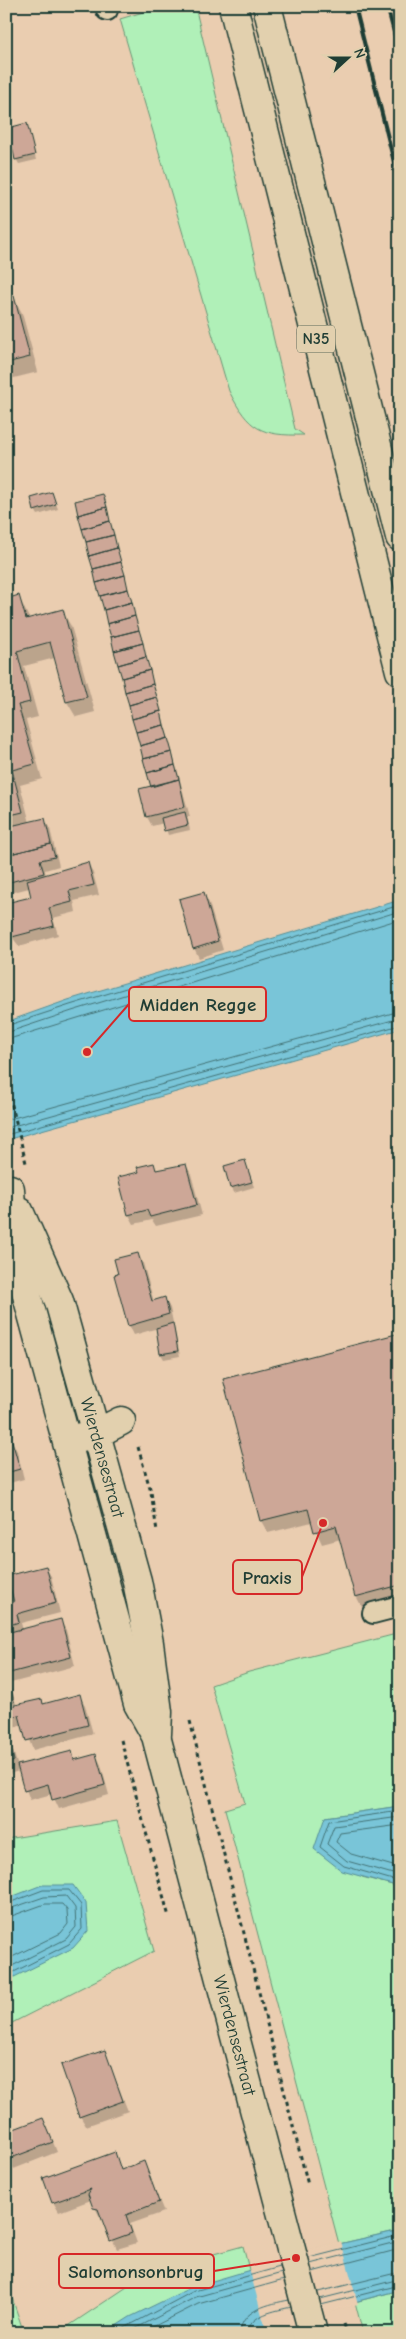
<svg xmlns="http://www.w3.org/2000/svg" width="406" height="2339" font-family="'Comic Neue',sans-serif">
	<rect width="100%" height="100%" fill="#eacdb0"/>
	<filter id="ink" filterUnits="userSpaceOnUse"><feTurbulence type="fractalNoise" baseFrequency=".02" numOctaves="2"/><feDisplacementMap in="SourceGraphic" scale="10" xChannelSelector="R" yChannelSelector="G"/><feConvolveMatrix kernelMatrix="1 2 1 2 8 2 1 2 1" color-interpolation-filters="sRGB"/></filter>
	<g filter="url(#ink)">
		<!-- green -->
		<path fill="#b0f0b8" stroke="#689676" d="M163,6h32l100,423 9,6c-43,1 -55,-5 -75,-44l-109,-372z
			M400,1633v173l-75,11 37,60 38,10v343l-61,14 -114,-435 20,-6 -34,-118 38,-13z
			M117,1821l37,130 -148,75v-187z
			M243,2246l22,87h-207l93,-62z
			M400,2290v43h-37l-8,-31z
			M6,2295h5l13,38h-18z"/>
		<!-- water -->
		<path fill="#79c5d8" stroke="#558f96" d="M400,900v129l-394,111v-118l62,-22z
			M400,1806v81l-58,-16 -28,-22 11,-32z
			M42,1885h31l13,18 2,28 -15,17 -67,33v-82z
			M400,2230v60l-130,34 -14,9h-151l25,-16 62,-30 147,-43z"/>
		<!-- pier -->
		<path fill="#eacdb0" d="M341,2241l17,63 -87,22 -5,4 -17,-62z"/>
		<!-- shadow -->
		<path fill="#0003" d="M27,125l9,35 -17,4 -3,-5z
			M14,298l8,15 16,59 -32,8v-80z
			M52,493l6,16 -20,6 -3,-5z
			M102,496l88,321h-3l3,13 -22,5 -4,-12 -12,3 -5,-9 5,-30z
			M6,510l4,14 -4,1z
			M19,597l11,23 32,-9 9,15 24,86 -19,5 -9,-15 -12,-44 -31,8 14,51 -12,3 16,59 -22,6 10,38 14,-4 6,10 9,37 -14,4 1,6 42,-13 5,10 6,22 -25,6 2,11 -23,6 5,17 -39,11 -11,-14 -2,-9 27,-25 -4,-10 -23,6v-294z
			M204,894l5,9 14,47 -24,8 -5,-10z
			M245,1161l9,26 -20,6 -9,-27z
			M153,1164l4,7 29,-6 5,9 11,41 -46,11 -4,-6 -18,4 -5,-9 -9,-37 20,-5z
			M138,1254l5,9 11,39 11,-3 5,9 10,48 -16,3 -3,-5 -3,-26 -24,7 -5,-10 -10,-50z
			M400,1334v265l-37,10 -7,-13 -15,-57 -19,5 -10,-22 -44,11 -7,-12 -37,-141z
			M12,1442l5,9 7,28 -18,5v-41z
			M45,1567l6,9 9,37 -39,10 2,7 37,-10 6,10 9,36 -64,17 -5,-8v-70l9,-2z
			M6,1685l7,9 4,13 25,-6 2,4 35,-10 6,10 8,29 -60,16 -10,-25 -17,5z
			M6,1738l6,9 6,20 53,-15 5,9 20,-6 5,10 8,30 -50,14 -7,-15 -22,6 -11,-29 -13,4z
			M104,2051l24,60 -42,15 -6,-10z
			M48,2129l9,23 -51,20v-38z
			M114,2154l8,17 22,-8 20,49 -34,12 7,19 -20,6 -15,-31 -2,-1 -9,-17 -32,12 -6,-10z"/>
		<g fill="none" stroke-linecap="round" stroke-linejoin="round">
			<!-- shore -->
			<path stroke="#437376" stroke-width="1" d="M6,1026l64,-21 330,-100
				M6,1033l66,-22 328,-100
				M6,1040l394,-121
				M6,1120l394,-109
				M6,1128l394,-110
				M6,1135l394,-110
				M400,1811l-71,10 -9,26 24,19 56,16
				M400,1817l-66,9 -7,18 20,17 53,15
				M400,1825l-60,8 -4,9 15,12 49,14
				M6,1904l37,-14h26l12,15 1,24 -13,15 -63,32
				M6,1910l38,-13 22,-1 9,12 1,19 -10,12 -60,30
				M6,1918l39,-14h17l5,6 1,14 -7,9 -55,27
				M309,2258l91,-23
				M310,2264l90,-23
				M312,2272l88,-23
				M318,2292l82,-20
				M320,2299l80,-20
				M321,2305l79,-20
				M115,2333l79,-42 86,-24
				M127,2333l69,-36 86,-24
				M141,2333l57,-29 86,-24
				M240,2333c1,-24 30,-29 49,-33
				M248,2333c1,-19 28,-22 43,-26"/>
		</g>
		<!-- building -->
		<path fill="#cda797" stroke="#1f3d34" d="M27,123l8,32 -20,5 -7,-32z
			M14,296l16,61 -24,6v-65z
			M52,492l4,12 -22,7 -3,-13z
			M103,494l4,13 -29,8 -3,-14z
			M107,507l3,14 -28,8 -4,-14z
			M110,521l4,14 -28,7 -4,-13z
			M114,535l3,13 -28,8 -3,-14z
			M117,548l4,14 -28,7 -4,-13z
			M121,562l4,13 -29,8 -3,-14z
			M125,575l3,14 -28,7 -4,-13z
			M128,589l4,13 -28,8 -4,-14z
			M19,595l7,24 37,-10 24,88 -21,5 -16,-60 -33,9 13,51 -12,3 17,59 -23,6 11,42 -17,4v-217z
			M132,602l3,14 -28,8 -3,-14z
			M135,616l4,14 -28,7 -4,-13z
			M139,630l4,13 -29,8 -3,-14z
			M143,643l3,14 -28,8 -4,-14z
			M146,657l4,13 -28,8 -4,-13z
			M150,670l3,14 -28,8 -3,-14z
			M153,684l4,13 -28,8 -4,-13z
			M157,697l4,14 -29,8 -3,-14z
			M161,711l3,14 -28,7 -4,-13z
			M164,725l4,13 -28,8 -4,-14z
			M168,738l4,14 -29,7 -3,-13z
			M172,752l3,13 -28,8 -4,-14z
			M175,765l4,14 -28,8 -4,-14z
			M179,779l6,28 -39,10 -7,-28z
			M185,812l3,13 -24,6 -3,-13z
			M45,818l6,26 -45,11v-28z
			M51,844l4,13 -15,3 4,13 -38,10v-28z
			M88,862l6,23 -25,6 3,11 -23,6 5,18 -42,11 -1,-4 -4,-1 -1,-29 25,-6 -4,-17z
			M204,892l14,49 -25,8 -14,-50z
			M245,1160l7,22 -22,6 -6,-22z
			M154,1163l2,7 30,-6 11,41 -47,12 -3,-7 -19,5 -10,-38 21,-5 -2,-5z
			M138,1253l14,48 13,-4 4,17 -41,12 -14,-51 4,-1 -4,-15z
			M173,1323l5,28 -18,3 -4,-26z
			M400,1333v252l-45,12 -19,-71 -22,6 -6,-23 -48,12 -37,-142z
			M12,1441l8,28 -14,4v-31z
			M46,1566l10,37 -39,11 2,8 -13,4v-22l8,-2 -7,-26z
			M61,1619l10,38 -65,17v-41z
			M9,1683l5,19 -8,2v-20z
			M80,1694l8,31 -62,16 -7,-26 -13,4v-12l36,-8 1,5z
			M8,1736l6,25 -8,3v-27z
			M72,1751l2,9 22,-6 9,31 -53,15 -4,-16 -24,7 -7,-26z
			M105,2050l18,51 -44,16 -18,-52z
			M43,2118l10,24 -47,18v-28z
			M115,2152l6,18 23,-9 15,41 -33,13 6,18 -22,8 -12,-32 -5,-1 -5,-14 3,-5 -39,14 -9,-25z"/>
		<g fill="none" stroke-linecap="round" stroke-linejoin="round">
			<!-- service casing -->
			<g stroke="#1f3d34" stroke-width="24">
				<path id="service" d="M106,6l1,4
					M373,1613l27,-7"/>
			</g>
			<!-- minor casing -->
			<g stroke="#1f3d34" stroke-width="31">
				<path id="minor" d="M67,1440l29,-6 25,-13"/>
			</g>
			<!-- tertiary casing -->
			<g stroke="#1f3d34" stroke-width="31">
				<g id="tertiary">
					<path id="s1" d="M10,1189l3,55 125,460 18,32 157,597"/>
					<path id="s2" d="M19,1211l40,90 78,280 12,62 9,69 -1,22"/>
				</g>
			</g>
			<!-- primary casing -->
			<g stroke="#1f3d34" stroke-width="31">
				<path id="primary" d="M233,6l167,665
					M267,6l133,531"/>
			</g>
			<!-- path -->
			<path stroke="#1f3d34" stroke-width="3" stroke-dasharray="4 4" stroke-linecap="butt" d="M6,1081l20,82
				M138,1447l13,45 6,39
				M190,1721l118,464
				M121,1740l48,177
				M344,2324l3,9"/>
			<!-- service -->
			<use href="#service" stroke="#e2d0ae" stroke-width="20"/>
			<!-- minor -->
			<use href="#minor" stroke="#e2d0ae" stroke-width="28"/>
			<!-- tertiary -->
			<use href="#tertiary" stroke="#e2d0ae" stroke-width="28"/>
			<!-- primary -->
			<use href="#primary" stroke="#e2d0ae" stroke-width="28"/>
			<!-- rail -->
			<path stroke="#1f3d34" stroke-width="4" d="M355,6l45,180
				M387,6l13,49"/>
		</g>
	</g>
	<g text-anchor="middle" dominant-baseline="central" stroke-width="4" stroke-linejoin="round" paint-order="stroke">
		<!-- shield labels -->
		<rect fill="#e2d0ae" stroke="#5a6959" stroke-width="1" x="297" y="325.5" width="38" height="27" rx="4"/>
		<g font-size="16" font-weight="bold" fill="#1f3d34">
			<text x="316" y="339">N35</text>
		</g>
		<!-- street labels -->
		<g font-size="18" fill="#1f3d34" stroke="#e2d0ae">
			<text stroke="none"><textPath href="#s2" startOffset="261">Wierdensestraat</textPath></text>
			<text stroke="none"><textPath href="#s1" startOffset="878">Wierdensestraat</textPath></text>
		</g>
	</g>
	<!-- callouts -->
	<path fill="none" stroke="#d62828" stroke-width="2" d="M87 1052L129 1004M323 1523L302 1577M296 2258L214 2271"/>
	<g fill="#d62828" stroke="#e2d0ae" stroke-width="2">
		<circle cx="87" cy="1052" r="5"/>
		<circle cx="323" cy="1523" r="5"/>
		<circle cx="296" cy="2258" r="5"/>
	</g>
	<g fill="#e2d0ae" stroke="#d62828" stroke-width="2">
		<rect x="129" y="987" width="137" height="34" rx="5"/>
		<rect x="233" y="1560" width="69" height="34" rx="5"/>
		<rect x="59" y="2254" width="155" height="34" rx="5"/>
	</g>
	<g font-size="19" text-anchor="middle" font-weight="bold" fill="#1f3d34">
		<text x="198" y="1011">Midden Regge</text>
		<text x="267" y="1584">Praxis</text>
		<text x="136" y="2278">Salomonsonbrug</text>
	</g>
	<!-- margin -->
	<rect width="406" height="2339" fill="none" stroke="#e2d0ae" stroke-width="25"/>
	<rect x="12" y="12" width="381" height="2314" fill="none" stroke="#1f3d34" stroke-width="2" filter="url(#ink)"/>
	<!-- north arrow -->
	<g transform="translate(348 58) rotate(69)" stroke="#e2d0ae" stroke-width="4" paint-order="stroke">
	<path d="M0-4L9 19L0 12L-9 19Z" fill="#1f3d34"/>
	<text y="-8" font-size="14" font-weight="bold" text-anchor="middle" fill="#1f3d34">N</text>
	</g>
</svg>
